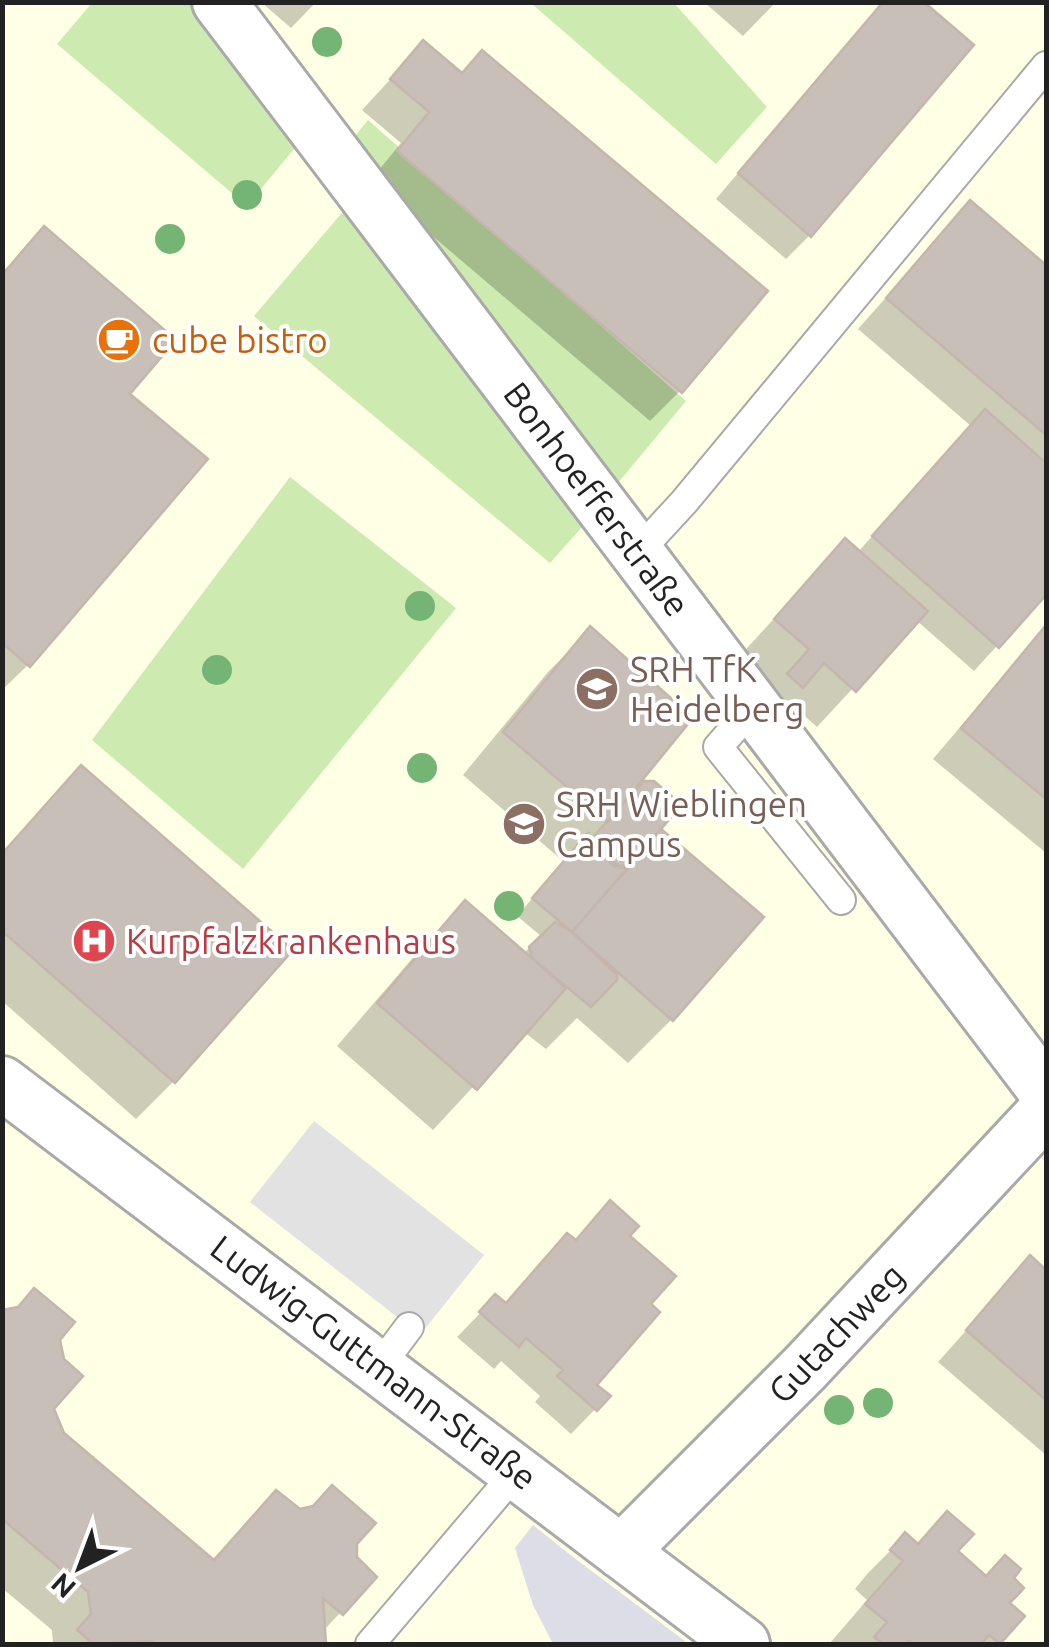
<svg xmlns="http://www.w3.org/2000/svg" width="1049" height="1647" font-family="Ubuntu,sans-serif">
	<rect width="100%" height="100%" fill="#f2efe9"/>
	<!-- education -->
	<path fill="#ffffe5" d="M3,3h1043v1641h-1043z"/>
	<!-- grass -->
	<path fill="#cdebb0" d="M92,3h106l104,136 -55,67 -190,-162z
		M531,3h143l93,104 -51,57z
		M368,120l318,281 -73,88 -266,-343z
		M352,201l239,316 -41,46 -296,-247z
		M290,477l166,131 -213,261 -151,-129z"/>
	<!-- parking -->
	<path fill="#e2e2e2" d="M314,1121l170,134 -64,80 -170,-133z"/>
	<!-- plaza -->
	<path fill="#dddde8" d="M533,1525l40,32 116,87h-136l-20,-39 -18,-57z"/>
	<!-- shadow -->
	<path fill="#0003" d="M261,2h55l-25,26z
		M704,2h72l-33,34z
		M876,10l-66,225 -24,24 -70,-60z
		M423,44l257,347 -30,30 -281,-239 32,-39 -39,-33z
		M970,203l76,65v324l-72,79 -58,-51 -99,107 -30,-27 -23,23 -12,-10 21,-25 -35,-30 107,-117 13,11 113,-126 -113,-97z
		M44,230l83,164 -99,271 -26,25v-416z
		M1046,626v227l-113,-94z
		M590,630l30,172 38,28 14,189 -44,44 -51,-45 -31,31 -22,-17 -91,98 -96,-84 86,-100 42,-42 58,50 18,-18 -24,-20 47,-54 -101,-87 85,-103z
		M81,768l93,313 -38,38 -134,-118v-149z
		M586,1228l40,8 22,68 -54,81 13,12 -36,37 -36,-32 5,-6 -39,-35 -7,8 -37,-32 39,-40 8,8 63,-69 7,6z
		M1030,1259l16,14v182l-108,-93z
		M2,1313l55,26 -5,70 10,26 149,126 65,-68 23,19 56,31v15l19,19 -51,54 1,13h-271l-1,-14 -50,-42z
		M947,1514l8,38 29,26 26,1 -4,24 15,13 -25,28 -166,-1 37,-43 -12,-11 13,-16 37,-37 11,9z"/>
	<!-- building -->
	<path fill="#c7bfb8" stroke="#c4b6ab" stroke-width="2.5" d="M883,2h41l50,43 -163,192 -73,-64z
		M423,40l39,33 20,-23 286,241 -86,102 -285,-242 32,-39 -39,-33z
		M970,200l76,65v170l-160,-137z
		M44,226l132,114 -46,54 78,65 -178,208 -28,-24v-368z
		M985,409l61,54v132l-47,53 -127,-112z
		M845,538l83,73 -72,81 -32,-29 -21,25 -16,-14 22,-25 -35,-30z
		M1046,625v174l-85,-71z
		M590,626l103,92 -85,104 -105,-90z
		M81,765l212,185 -118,133 -173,-152v-77z
		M644,781h10l21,18 3,10 -49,58 -8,1 -24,-18 -4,-13z
		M661,829l103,88 -91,104 -101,-89z
		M588,833l5,4 4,13 17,16 15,1 -57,65 -40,-34z
		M465,900l101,88 -89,102 -100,-87z
		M555,922l17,10 45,43v5l-26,27 -59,-49 -3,-11z
		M610,1200l29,26 -9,10 46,40 -25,28 9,8 -63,73 14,11 -14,15 -40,-35 6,-6 -37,-32 -7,9 -40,-35 16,-18 11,9 61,-70 9,7z
		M1030,1255l16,15v130l-80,-70z
		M34,1288l41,34 -15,18 4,19 19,17 -29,33 10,24 150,127 62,-70 24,19 13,-3 19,-21 44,38 -19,21v13l20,20 -34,38 -20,-17 3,46h-172l-3,-3 -58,3 -16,-14 14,-16 -3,-22 -86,-73v-209l16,-3z
		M947,1511l27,23 -16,17 28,25 19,-21 16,14 -7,9 10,10 -14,15 15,13 -25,28 -11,-9 -8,9h-68l-4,-3 -4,3h-22l-9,-7 13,-15 -22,-18 38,-43 -13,-11 15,-18 13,12z"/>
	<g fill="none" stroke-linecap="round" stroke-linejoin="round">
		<!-- lane casing -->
		<g stroke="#a9a9a9" stroke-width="32">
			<path id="lane" d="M637,553l47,-51 362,-436
				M754,706l-36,41 123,153
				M379,1367l30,-40
				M370,1644l147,-173"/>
		</g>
		<!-- street casing -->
		<g stroke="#a9a9a9" stroke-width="58">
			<path id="street" d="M219,2l827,1090
				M2,1083l741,561
				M621,1552l185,-185 240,-257"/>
		</g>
		<!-- lane -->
		<use href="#lane" stroke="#fff" stroke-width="28"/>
		<!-- street -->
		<use href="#street" stroke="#fff" stroke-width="52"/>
	</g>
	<!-- trees -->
	<g fill="#74b475">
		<circle cx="327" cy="42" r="15"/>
		<circle cx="247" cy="195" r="15"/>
		<circle cx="170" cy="239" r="15"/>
		<circle cx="420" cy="606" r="15"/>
		<circle cx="217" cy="670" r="15"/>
		<circle cx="422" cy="768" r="15"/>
		<circle cx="509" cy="906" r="15"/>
		<circle cx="878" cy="1403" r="15"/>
		<circle cx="839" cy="1410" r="15"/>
	</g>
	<!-- icons -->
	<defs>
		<g id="cafe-disc" transform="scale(2.25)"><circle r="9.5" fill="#e8710a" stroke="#fff"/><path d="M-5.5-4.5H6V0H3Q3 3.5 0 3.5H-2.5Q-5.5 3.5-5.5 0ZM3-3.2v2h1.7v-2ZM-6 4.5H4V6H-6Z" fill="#fff"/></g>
		<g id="school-disc" transform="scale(2.25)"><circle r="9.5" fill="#8d6e63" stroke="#fff"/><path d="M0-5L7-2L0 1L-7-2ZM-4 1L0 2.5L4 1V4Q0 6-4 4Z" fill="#fff"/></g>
		<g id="university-disc" transform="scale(2.25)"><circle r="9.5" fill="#8d6e63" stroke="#fff"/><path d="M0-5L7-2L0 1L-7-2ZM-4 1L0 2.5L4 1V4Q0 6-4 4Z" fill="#fff"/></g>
		<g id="hospital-disc" transform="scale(2.25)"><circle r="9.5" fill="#e0444e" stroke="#fff"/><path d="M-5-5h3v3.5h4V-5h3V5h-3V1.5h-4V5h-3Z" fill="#fff"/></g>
	</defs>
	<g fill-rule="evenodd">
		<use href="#cafe-disc" x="119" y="340"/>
		<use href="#school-disc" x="597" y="689"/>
		<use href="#university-disc" x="524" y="824"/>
		<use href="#hospital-disc" x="94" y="941"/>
	</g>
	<g text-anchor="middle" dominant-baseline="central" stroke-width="8" stroke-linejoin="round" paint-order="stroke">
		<!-- food labels -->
		<g font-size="35" fill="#c56008" stroke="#fff" text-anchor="start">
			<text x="152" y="340">cube bistro</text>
		</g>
		<!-- street labels -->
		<g font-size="35" fill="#222" stroke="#fff">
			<text transform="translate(597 499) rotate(53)">Bonhoefferstraße</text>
			<text transform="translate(836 1333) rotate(-46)">Gutachweg</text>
			<text transform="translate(374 1362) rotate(37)">Ludwig-Guttmann-Straße</text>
		</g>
		<!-- education labels -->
		<g font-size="35" fill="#785e54" stroke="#fff" text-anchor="start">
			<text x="630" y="669">SRH TfK<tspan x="630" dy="40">Heidelberg</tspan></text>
			<text x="556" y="804">SRH Wieblingen<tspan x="556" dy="40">Campus</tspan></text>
		</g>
		<!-- health labels -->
		<g font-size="35" fill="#be3a42" stroke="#fff" text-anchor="start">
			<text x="126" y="941">Kurpfalzkrankenhaus</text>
		</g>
	</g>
	<!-- border -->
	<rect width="1049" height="1647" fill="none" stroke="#222222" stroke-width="10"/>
	<!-- north arrow -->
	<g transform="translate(80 1567) rotate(222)" stroke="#ffffff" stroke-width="8" paint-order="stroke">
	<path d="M0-8L18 38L0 25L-18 38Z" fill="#222222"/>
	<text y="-15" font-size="28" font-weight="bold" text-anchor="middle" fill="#222222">N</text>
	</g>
</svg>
